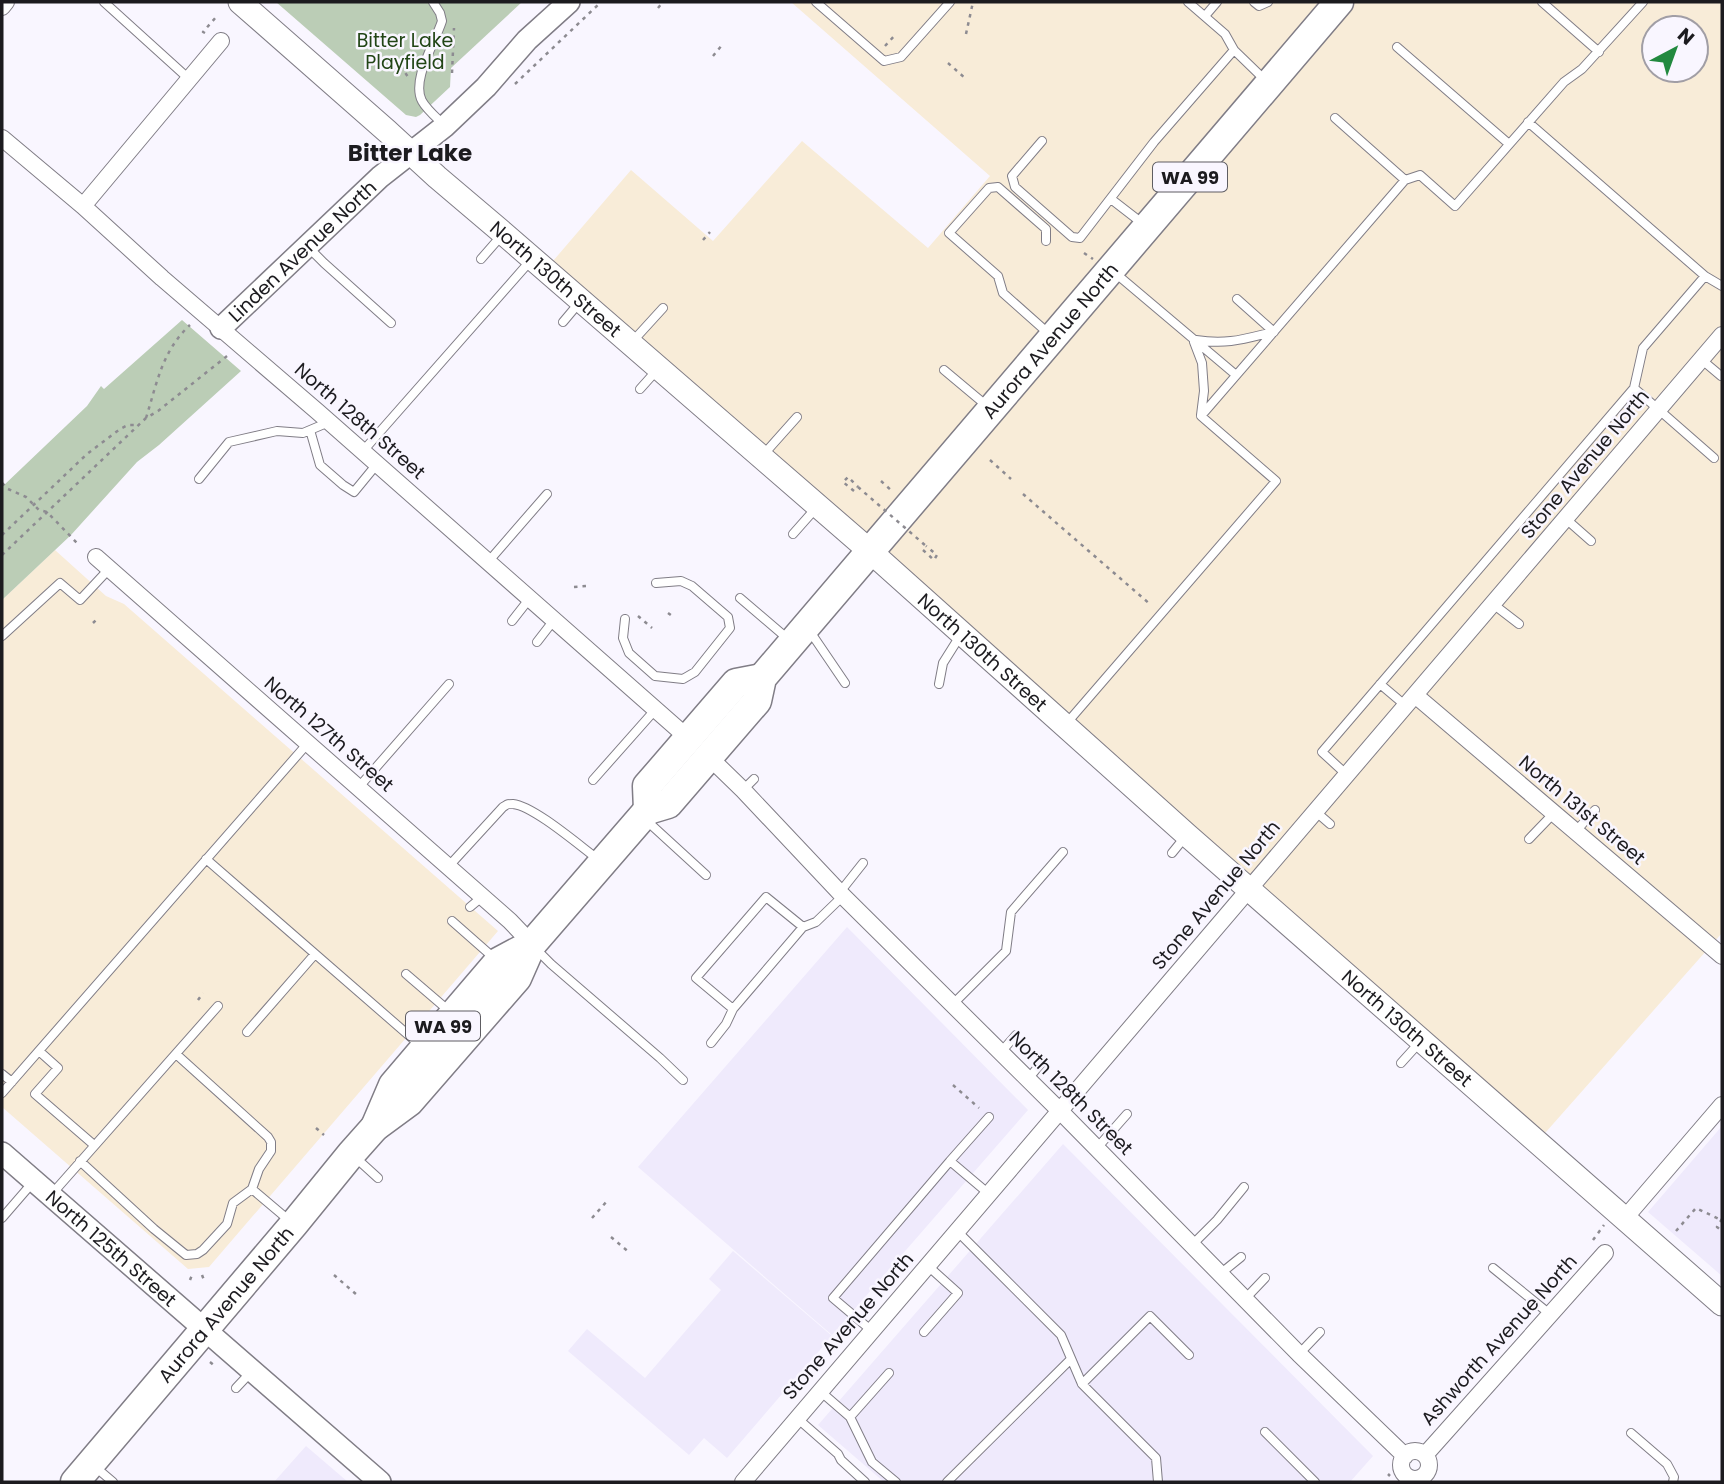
<svg xmlns="http://www.w3.org/2000/svg" width="1724" height="1484" font-family="Poppins,sans-serif">
	<rect width="100%" height="100%" fill="#f9f6ff"/>
	<!-- commercial -->
	<path fill="#f8ecd8" fill-rule="evenodd" d="M791,2h931v931l-184,208 -991,-873 84,-98 82,71 89,-100 126,107 62,-72zM1654,28h42v42h-42z
		M55,550l51,46 18,8 374,327 -289,336 -21,2 -186,-162v-507z"/>
	<!-- built -->
	<path fill="#efeafc" d="M847,927l181,183 -196,225 -194,-168z
		M1722,1126v150l-74,-64z
		M1063,1144l310,312 -23,26h-466l-66,-57z
		M733,1251l99,85 -105,122 -23,-20 -15,17 -121,-104 19,-22 58,49 76,-88 -12,-11z
		M306,1446l42,36h-74z"/>
	<!-- green -->
	<path fill="#bbcdb6" d="M276,2h246l-71,66 -1,19 -30,28 -4,2 -10,-2z
		M182,320l59,51 -82,74 -22,17 -66,73 -69,65v-113l85,-81 14,-20 3,3z"/>
	<g fill="none" stroke-linecap="round" stroke-linejoin="round">
		<!-- service casing -->
		<g stroke="#807d86" stroke-width="10">
			<path id="service" d="M104,2l85,77
				M433,2l7,11 2,8c-7,22 -31,59 -20,80 5,9 15,17 23,25
				M816,2l68,59 17,-4 49,-55
				M1188,2l37,32 9,16 32,31
				M1254,2l5,4 9,-4
				M1542,2l57,50
				M1205,16l12,-14
				M1397,47l112,97
				M1335,118l70,62
				M1528,122l177,154 17,10
				M1042,141l-30,35 3,11 57,50 8,1 74,-96 80,-92
				M1111,199l31,24
				M1046,241v-12l-48,-42 -9,1 -40,45 49,43 5,17 45,40
				M307,246l17,17 67,60
				M481,259l21,-24
				M1114,272l122,103
				M1237,299l37,33
				M563,322l16,-19
				M1196,340c31,5 48,-1 77,-8
				M632,342l31,-34
				M1194,342l8,21 2,28 -3,24
				M1702,360l19,16
				M944,370l43,36
				M1634,388l80,70
				M640,389l17,-19
				M1201,416l204,-236 15,-5 35,31 109,-124 18,-13 61,-67
				M310,430l10,35 23,20 11,7 23,-28
				M363,451l169,-192
				M764,454l33,-37
				M199,479l30,-37 48,-11 26,2 26,-11
				M1566,519l25,22
				M793,534l23,-26
				M488,562l59,-68
				M740,598l48,41
				M1493,604l26,20
				M625,619l-2,19 6,15 26,23 28,3 12,-7 35,-44 -2,-11 -36,-31 -11,-5 -25,2
				M512,621l18,-23
				M809,630l36,53
				M2,636l58,-53 20,17 29,-31
				M537,642l17,-22
				M939,684l4,-21 17,-27
				M1380,684l26,22
				M1066,724l210,-243 -75,-65
				M1347,775l-25,-23 312,-364 9,-40 62,-72
				M593,780l62,-70
				M358,788l91,-104
				M743,790l11,-11
				M1315,811l15,13
				M647,821l59,54
				M1576,831l19,-21
				M1529,839l25,-26
				M1172,853l13,-16
				M206,859l215,187
				M448,867l55,-60c5,-3 4,-3 10,-3 21,2 68,43 86,56
				M840,892l23,-29
				M470,907l12,-10
				M452,921l42,37
				M803,927l-37,-30 -70,81 37,31 70,-82 13,-5 27,-26
				M536,949l15,15 109,94 23,22
				M406,974l42,36
				M953,1004l53,-53 5,-39 52,-60
				M247,1032l68,-78
				M711,1043l15,-19 7,-15
				M39,1051l19,17 -23,26 59,51
				M1001,1052l15,-17
				M1401,1063l19,-21
				M2,1074l10,8
				M1028,1079l15,-18
				M2,1093l306,-350
				M1097,1148l30,-34
				M356,1158l22,20
				M80,1161l74,68 32,26 11,-1 6,-4 24,-26 6,-21 19,-14 7,-20 12,-18v-9l-3,-5 -92,-83
				M950,1161l39,-44
				M252,1189l39,33
				M51,1195l167,-189
				M2,1218l32,-37
				M957,1231l104,104 21,49 74,74 2,24
				M1192,1245l25,-25 27,-33
				M1493,1268l58,47
				M1220,1274l21,-17
				M1245,1299l20,-21
				M872,1331l-39,-33 117,-137 39,33
				M924,1332l34,-39 -30,-27
				M1299,1354l21,-22
				M1082,1384l68,-68 39,39
				M236,1388l16,-17
				M820,1391l30,26 39,-44
				M850,1417l22,45 24,20
				M797,1418l41,36 3,6 24,22
				M1265,1432l50,50
				M1631,1433l36,31 7,13 -1,5
				M93,1465l20,17
				M947,1482l124,-123"/>
		</g>
		<!-- minor casing -->
		<g stroke="#807d86" stroke-width="18">
			<path id="minor" d="M2,7l4,-5
				M2,138l81,68 79,72 156,134 370,326
				M83,206l138,-165
				M96,557l414,364 22,23
				M1415,695l307,261
				M709,757l34,33 100,106 217,215 239,243 106,102
				M1625,1218l97,-113
				M1401 1465a14 14 0 1 1 28 0a14 14 0 1 1-28 0Z
				M1425,1455l180,-202
				M743,1482l979,-1147"/>
		</g>
		<!-- tertiary casing -->
		<g stroke="#807d86" stroke-width="24">
			<g id="tertiary">
				<path id="s1" d="M221,328l159,-151 65,-51 41,-39 41,-47 42,-38"/>
				<path id="s2" d="M2,1153l378,329"/>
			</g>
		</g>
		<!-- secondary casing -->
		<g stroke="#807d86" stroke-width="25">
			<g id="secondary">
				<path id="s3" d="M240,2l148,130 49,45 66,56 368,319 316,283 535,469"/>
			</g>
		</g>
		<!-- trunk casing -->
		<g stroke="#807d86" stroke-width="31">
			<g id="trunk">
				<path d="M648,810l-1,-24 89,-103 26,-5"/>
				<path d="M375,1127l18,-42 105,-123 34,-18"/>
				<path id="s4" d="M75,1482l219,-258 57,-70 24,-27 34,-25 108,-124 15,-34 116,-134 20,-6 89,-103 5,-23 577,-676"/>
			</g>
		</g>
		<!-- path -->
		<path stroke="#8d8b91" stroke-width="2.5" stroke-dasharray="3.5 5" stroke-linecap="butt" d="M658,8l5,-6
			M205,33l-2,-1 14,-16
			M966,34l7,-32
			M885,46l11,-12
			M713,56l9,-11
			M396,59l12,18
			M948,63l17,15
			M452,73l2,-45
			M515,84l86,-82
			M703,240l7,-8
			M1084,253l9,6
			M146,418c11,-35 16,-67 44,-93
			M990,460l21,19
			M881,481l11,10
			M2,483l6,6 18,8 13,13 8,2 30,31
			M854,491l-11,-9 5,-5 10,10
			M1023,494l128,111
			M2,535l85,-81 33,-25 8,-4h10
			M923,550l11,10 3,-5 -11,-9
			M2,555l144,-137 12,-7 69,-55
			M574,587l13,-1
			M668,613l4,3
			M638,616l14,12
			M93,623l6,-6
			M1248,848l2,6
			M198,1000l5,-7
			M953,1085l26,23
			M316,1128l8,7
			M592,1218l16,-18
			M1722,1219l-5,8 5,4
			M1676,1231l20,-23 25,12
			M611,1237l19,16
			M1593,1240l11,-15
			M202,1275l2,5
			M334,1275l23,20
			M190,1280l2,-5
			M210,1362l5,4
			M1388,1474l2,2"/>
		<!-- service -->
		<use href="#service" stroke="#fff" stroke-width="8"/>
		<!-- minor -->
		<use href="#minor" stroke="#fff" stroke-width="16"/>
		<!-- tertiary -->
		<use href="#tertiary" stroke="#fff" stroke-width="21"/>
		<!-- secondary -->
		<use href="#secondary" stroke="#fff" stroke-width="23"/>
		<!-- trunk -->
		<use href="#trunk" stroke="#fff" stroke-width="28"/>
		<!-- path-bridge -->
		<path stroke="#8d8b91" stroke-width="2.5" stroke-dasharray="3.5 5" stroke-linecap="butt" d="M858,487l68,59"/>
	</g>
	<g text-anchor="middle" dominant-baseline="central" stroke-width="5" stroke-linejoin="round" paint-order="stroke">
		<!-- shield labels -->
		<g fill="#f9f6ff" stroke="#5e5d62" stroke-width="2">
			<rect x="1153" y="162.5" width="74" height="29" rx="5"/>
			<rect x="406" y="1011.5" width="74" height="29" rx="5"/>
		</g>
		<g font-size="18" font-weight="bold" fill="#1c1b1f">
			<text x="1190" y="177">WA 99</text>
			<text x="443" y="1026">WA 99</text>
		</g>
		<!-- park labels -->
		<g font-size="19" fill="#214515" stroke="#f9f6ff">
			<text x="405" y="40">Bitter Lake<tspan x="405" dy="22">Playfield</tspan></text>
		</g>
		<!-- street labels -->
		<g font-size="19" fill="#1c1b1f" stroke="#f9f6ff">
			<text stroke="none"><textPath href="#s1" startOffset="112">Linden Avenue North</textPath></text>
			<text stroke="none"><textPath href="#s3" startOffset="420">North 130th Street</textPath></text>
			<text stroke="none"><textPath href="#s4" startOffset="1510">Aurora Avenue North</textPath></text>
			<text transform="translate(360 421) rotate(41)">North 128th Street</text>
			<text transform="translate(1585 464) rotate(-50)">Stone Avenue North</text>
			<text stroke="none"><textPath href="#s3" startOffset="987">North 130th Street</textPath></text>
			<text transform="translate(329 734) rotate(41)">North 127th Street</text>
			<text transform="translate(1582 810) rotate(40)">North 131st Street</text>
			<text transform="translate(1216 895) rotate(-50)">Stone Avenue North</text>
			<text stroke="none"><textPath href="#s3" startOffset="1554">North 130th Street</textPath></text>
			<text transform="translate(1071 1093) rotate(45)">North 128th Street</text>
			<text stroke="none"><textPath href="#s2" startOffset="145">North 125th Street</textPath></text>
			<text stroke="none"><textPath href="#s4" startOffset="233">Aurora Avenue North</textPath></text>
			<text transform="translate(848 1326) rotate(-49)">Stone Avenue North</text>
			<text transform="translate(1499 1340) rotate(-48)">Ashworth Avenue North</text>
		</g>
		<!-- quarter labels -->
		<g font-size="23" font-weight="bold" fill="#1c1b1f" stroke="#f9f6ff">
			<text x="410" y="153">Bitter Lake</text>
		</g>
	</g>
	<!-- border -->
	<rect width="1724" height="1484" fill="none" stroke="#1c1b1f" stroke-width="7"/>
	<!-- north arrow -->
	<g transform="translate(1675 49) rotate(41)"><circle r="33" fill="#f9f6ff" stroke="#a19ea5" stroke-width="2"/>
	<path d="M0-5L12 26L0 18L-12 26Z" fill="#22893f"/>
	<text y="-10" font-size="19" font-weight="bold" text-anchor="middle" fill="#1c1b1f">N</text>
	</g>
</svg>
